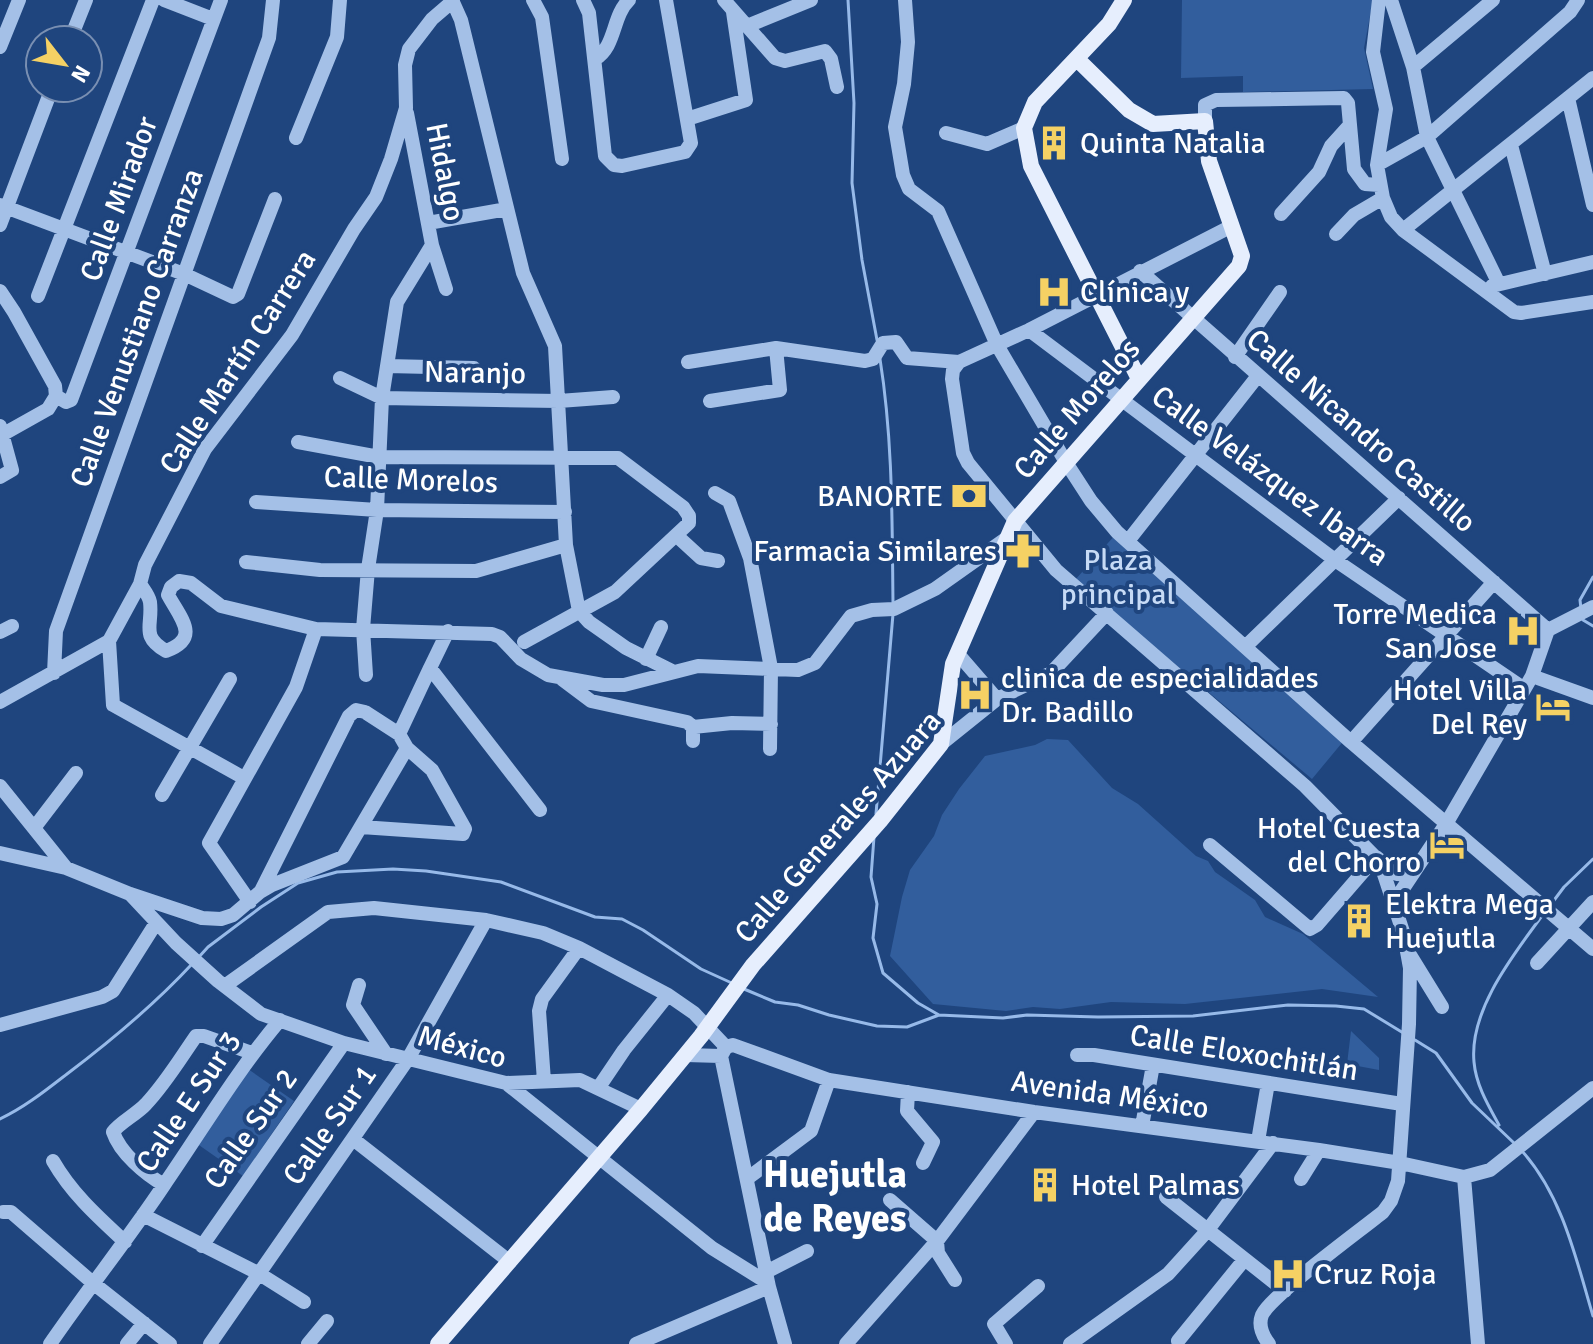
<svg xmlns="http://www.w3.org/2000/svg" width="1593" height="1344" font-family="Signika,sans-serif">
	<rect width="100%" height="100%" fill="#1f457e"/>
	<!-- green -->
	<path fill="#325e9d" d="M1182,0h191l-9,48 9,41 -130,3v-16l-62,2z
		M1116,534l230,204 -34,41 -237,-199z
		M1047,739l21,1 44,48 26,16 58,52 12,5 7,11 40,28 10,17 38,17 75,63 -56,-8 -137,15 -74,-2 -51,7 -27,-2 -27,4 -73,-7 -43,-48 12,-59 8,-27 24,-34 8,-21 17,-26 26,-33 50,-11z
		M1351,1031l28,27v12l-32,-6z
		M248,1069l46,32 -51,75 -47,-33z"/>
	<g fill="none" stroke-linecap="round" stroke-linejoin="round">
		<!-- stream -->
		<path stroke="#97bae9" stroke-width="3" d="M848,0l6,103 -2,80 10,77 15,80
			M880,359c13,81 12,162 13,244
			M1581,609l-1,-9 13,-23
			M1583,620l10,6
			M876,814l17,-200
			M874,837l-3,40 6,27 -4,34 10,35 35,30 21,12
			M1549,907l15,-20 29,-28
			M198,958l10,-11 53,-40 37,-24 39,-11 56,-3 33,2 75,11 94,35 27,2 21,11 58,39 33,15
			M744,989l31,13 23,3 31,10 48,11 30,1 32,-12 64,3 24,-3 71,2 95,-1 95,-11 48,1 28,3 41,25
			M1415,1040l21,13 36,50 42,40
			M0,1119c25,-12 45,-28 67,-45 45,-34 87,-69 125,-110
			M1499,1125c-11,-20 -23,-40 -25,-63 -5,-53 41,-109 70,-149
			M1522,1151c41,46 54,108 71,165"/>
		<!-- minor -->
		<path stroke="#a4c0e7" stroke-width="14" d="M164,0l49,19
			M452,0l9,20 62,253 32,73 11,199 13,66 10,11 37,26 46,23
			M533,0l9,17 20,142
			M583,0l6,13 16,143 9,9 8,1 63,-14 6,-9 -25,-143
			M724,0l51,58 10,3 40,-10 6,8 6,28
			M905,0l3,42 -4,42 -9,43 8,48 6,14 29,22 59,134 70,119 24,37 26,31 234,210 242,207
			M1379,0l-6,52 13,57 -9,56 6,33 8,19 12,13 111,82 7,1 72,-11
			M1391,0l22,67 14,70 72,147
			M747,26l64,-26
			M70,40l16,-40
			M0,47l19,-47
			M595,59c21,-12 17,-43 34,-59
			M1413,67l80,-67
			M1568,98l25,107
			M407,113l25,132 14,44
			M687,119l59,-19 -13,-88
			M1205,121v-16l11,-5 128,-2 4,5 6,66 11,15 14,1
			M946,133l41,11 37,-16
			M296,138l41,-101 3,-37
			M1511,145l34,129
			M1377,165l50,-28 143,-125 8,-12
			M0,205l184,69 49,23 5,-3 37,-95
			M1281,214l38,-42 12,-26 18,-20
			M428,223l79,-14
			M0,225l52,-137
			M1230,227l-201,103 -70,32 -6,8 -1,9 11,74 5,10 88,107 249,216 75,76 24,73 6,33 -1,56 -11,157 -7,20 -8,11c-22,18 -112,83 -121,103 -4,10 1,21 7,29
			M1403,230l190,-152
			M1336,234l18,-19 29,-17
			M1140,271l408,359
			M1492,286l101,-24
			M0,291l14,21 41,74 1,10
			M38,296l115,-296
			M1029,330l306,230 188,128
			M1235,357l45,-65
			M688,362l88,-14 89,13 8,-2 10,-16 13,-1 11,16 52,4
			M387,366l87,2
			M340,378l42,20 177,3 54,-4
			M56,396l10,6 5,-2 150,-400
			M710,401l70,-11 -4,-42
			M0,436l48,-27 8,-13
			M298,442l81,15 239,1 65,49 6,9v7l-74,69 -91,50
			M0,477l12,-7 -12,-44
			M715,493l14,8 21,57 21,110 -1,81
			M256,502l121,8 188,2
			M677,536l24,22 17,3
			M1128,541l129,-164
			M246,562l74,8 156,1 90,-26
			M140,584c4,6 9,12 10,18 3,24 -10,34 16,49 35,-13 15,-32 2,-56l3,-8 8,-6 12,2 30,23 95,23 176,5 8,3 21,22 27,16 55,10h21l74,-19 100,4 17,-7 36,-47 21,-6 22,-1 41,-20 72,-51
			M448,631l-18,37 110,142
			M0,632l12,-6
			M1245,647l154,-149
			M958,654l39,45
			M646,659l15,-32
			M54,673l2,-42 213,-593 4,-38
			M366,675l-3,-46 5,-60 9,-59 5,-112 15,-96 35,-57
			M1532,676l61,22
			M563,680l28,21 96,21 6,5v14
			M0,702l109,-61
			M693,727l39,-4 39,1
			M399,734l31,-66
			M1351,742l143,-160
			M941,744l56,-45 54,-26 56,-60
			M244,778l-131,-73 -4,-64 31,-57 5,-19 60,-116 87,-114 62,-106 22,-32 15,-38 15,-51 -1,-43 4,-16 23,-30 21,-18
			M0,786l66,82
			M162,795l68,-116
			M34,828l42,-55
			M1210,845l100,84 7,-4 59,-68 21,17 14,1
			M0,853l66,15 64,26 72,24 19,1 12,-4 27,-23 12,-7 71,-28 64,-109
			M261,891l88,-175 7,-6 9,2 34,22 8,14 25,22 33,59 -2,5 -102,-7
			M130,894l46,49 42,38 43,33 83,29 162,40 206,165 56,35
			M250,902l-41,-59 87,-156 20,-58
			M1398,911l4,-21 44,-66 86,-148 16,-46 45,-23
			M1410,955l32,52
			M1537,963l56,-61
			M226,985l102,-73 46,-4 112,12 57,13 36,15 89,47 26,18 32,34
			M359,985l-6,20 33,49
			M0,1025l102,-28 11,-6 43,-68
			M686,1055l35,1
			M1077,1055h17l308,49
			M544,1081l-5,-70 3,-12 37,-51
			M506,1083l74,-3 61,29
			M599,1087l25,-37 44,-55
			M908,1092l-1,19 26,31 -10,21
			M1142,1126l11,-61
			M353,1139l157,123
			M1258,1141l10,-58
			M53,1161c19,33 45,56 72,81
			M1464,1177l14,167
			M748,1178l63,-47 18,-51
			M1301,1179l18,-29
			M164,1185c-19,-11 -44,-32 -51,-53 6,-9 24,-18 33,-28 19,-20 34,-45 50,-68h8l48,17
			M1166,1197l119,94
			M890,1200l47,41 1,12 17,27
			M3,1212h8l82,71 77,61
			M143,1215l115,58 46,29
			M202,1246l142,-203
			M766,1272l41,-21
			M1178,1341l66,-81
			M50,1344c37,-54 78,-105 114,-159 38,-55 72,-113 116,-165
			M127,1344l17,-21
			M210,1344l198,-285 78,-139
			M308,1344l19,-23
			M636,1344l133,-57
			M785,1344l-16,-57 -48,-231 5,-9 7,-2 96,35 205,32 285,38 81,13 64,14 26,-7 103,-82
			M846,1344l91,-103 97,-129
			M1006,1344l-12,-20 44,-38
			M1070,1344l98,-70 39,-43 66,-88"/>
		<!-- major -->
		<path stroke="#e6eefd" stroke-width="16" d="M1124,0l-15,24 -74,78 -11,26 7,38 108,213
			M438,1344l203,-235 60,-73 52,-71 127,-144 61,-77 12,-80 62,-143 224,-255 3,-10 -33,-95 -4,-40 -52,3 -24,-14 -52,-51"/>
	</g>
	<!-- icons -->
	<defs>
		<g id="building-bare" transform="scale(2.76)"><path d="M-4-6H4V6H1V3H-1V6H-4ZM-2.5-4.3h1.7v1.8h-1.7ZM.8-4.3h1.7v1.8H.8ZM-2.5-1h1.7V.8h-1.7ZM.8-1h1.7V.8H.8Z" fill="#f5d164" stroke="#1f457e" stroke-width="2.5" paint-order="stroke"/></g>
		<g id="hospital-bare" transform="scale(2.76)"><path d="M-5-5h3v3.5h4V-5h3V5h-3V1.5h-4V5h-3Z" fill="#f5d164" stroke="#1f457e" stroke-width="2.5" paint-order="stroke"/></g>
		<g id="bank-bare" transform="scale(2.76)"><path d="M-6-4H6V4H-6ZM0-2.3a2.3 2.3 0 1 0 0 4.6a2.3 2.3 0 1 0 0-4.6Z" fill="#f5d164" stroke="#1f457e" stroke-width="2.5" paint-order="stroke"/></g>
		<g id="pharmacy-bare" transform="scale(2.76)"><path d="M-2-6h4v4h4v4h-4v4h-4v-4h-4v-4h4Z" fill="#f5d164" stroke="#1f457e" stroke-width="2.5" paint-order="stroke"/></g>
		<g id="hotel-bare" transform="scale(2.76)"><path d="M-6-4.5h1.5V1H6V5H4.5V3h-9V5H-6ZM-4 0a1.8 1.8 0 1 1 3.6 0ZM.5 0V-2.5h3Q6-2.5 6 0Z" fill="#f5d164" stroke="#1f457e" stroke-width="2.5" paint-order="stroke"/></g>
	</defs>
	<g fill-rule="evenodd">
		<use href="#building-bare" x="1054" y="143"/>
		<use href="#hospital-bare" x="1054" y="292"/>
		<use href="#bank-bare" x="969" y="496"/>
		<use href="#pharmacy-bare" x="1023" y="551"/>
		<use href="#hospital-bare" x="1523" y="631"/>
		<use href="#hospital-bare" x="975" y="695"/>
		<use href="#hotel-bare" x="1553" y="707"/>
		<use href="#hotel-bare" x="1447" y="845"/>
		<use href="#building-bare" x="1359" y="921"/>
		<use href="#building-bare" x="1045" y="1185"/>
		<use href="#hospital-bare" x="1288" y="1274"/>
	</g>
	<g text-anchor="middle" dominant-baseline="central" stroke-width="8" stroke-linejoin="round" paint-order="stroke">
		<!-- poi labels -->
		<g font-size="30" fill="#fff" stroke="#1f457e" text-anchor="start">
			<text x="1080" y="143">Quinta Natalia</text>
			<text x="1080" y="292">Clínica y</text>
			<text x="943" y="496" text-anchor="end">BANORTE</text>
			<text x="997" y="551" text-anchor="end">Farmacia Similares</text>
			<text x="1497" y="614" text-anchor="end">Torre Medica<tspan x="1497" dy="34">San Jose</tspan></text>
			<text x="1001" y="678">clinica de especialidades<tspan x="1001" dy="34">Dr. Badillo</tspan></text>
			<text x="1527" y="690" text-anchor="end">Hotel Villa<tspan x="1527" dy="34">Del Rey</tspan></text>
			<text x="1421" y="828" text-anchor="end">Hotel Cuesta<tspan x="1421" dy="34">del Chorro</tspan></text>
			<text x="1385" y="904">Elektra Mega<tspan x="1385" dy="34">Huejutla</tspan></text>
			<text x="1071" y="1185">Hotel Palmas</text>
			<text x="1314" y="1274">Cruz Roja</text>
		</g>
		<!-- street labels -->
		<g font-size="30" fill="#fff" stroke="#1f457e">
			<text transform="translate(445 172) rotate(79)">Hidalgo</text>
			<text transform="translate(119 199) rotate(-70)">Calle Mirador</text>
			<text transform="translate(137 328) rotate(-70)">Calle Venustiano Carranza</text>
			<text transform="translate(238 362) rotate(-57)">Calle Martín Carrera</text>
			<text transform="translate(475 373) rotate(1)">Naranjo</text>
			<text transform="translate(1077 409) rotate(-49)">Calle Morelos</text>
			<text transform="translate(1361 431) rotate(41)">Calle Nicandro Castillo</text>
			<text transform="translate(1270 476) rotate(36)">Calle Velázquez Ibarra</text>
			<text transform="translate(411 480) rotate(2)">Calle Morelos</text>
			<text transform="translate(838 827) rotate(-49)">Calle Generales Azuara</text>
			<text transform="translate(462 1047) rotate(15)">México</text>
			<text transform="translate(1244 1053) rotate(9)">Calle Eloxochitlán</text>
			<text transform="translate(1110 1095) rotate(8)">Avenida México</text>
			<text transform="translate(189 1102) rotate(-56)">Calle E Sur 3</text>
			<text transform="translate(330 1125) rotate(-55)">Calle Sur 1</text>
			<text transform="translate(251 1129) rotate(-55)">Calle Sur 2</text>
		</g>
		<!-- park labels -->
		<g font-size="30" fill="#c7dbf6" stroke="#1f457e">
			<text x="1118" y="560">Plaza<tspan x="1118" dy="34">principal</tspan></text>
		</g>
		<!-- district labels -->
		<g font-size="38" font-weight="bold" fill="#fff" stroke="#1f457e">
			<text x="835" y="1174">Huejutla<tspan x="835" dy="44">de Reyes</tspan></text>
		</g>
	</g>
	<!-- north arrow -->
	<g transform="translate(64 64) rotate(121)"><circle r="38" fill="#1f457e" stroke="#798fb2" stroke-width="2"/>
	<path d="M0-6L14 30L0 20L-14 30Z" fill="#f5d164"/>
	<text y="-12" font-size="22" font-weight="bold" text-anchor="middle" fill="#ffffff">N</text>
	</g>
</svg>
